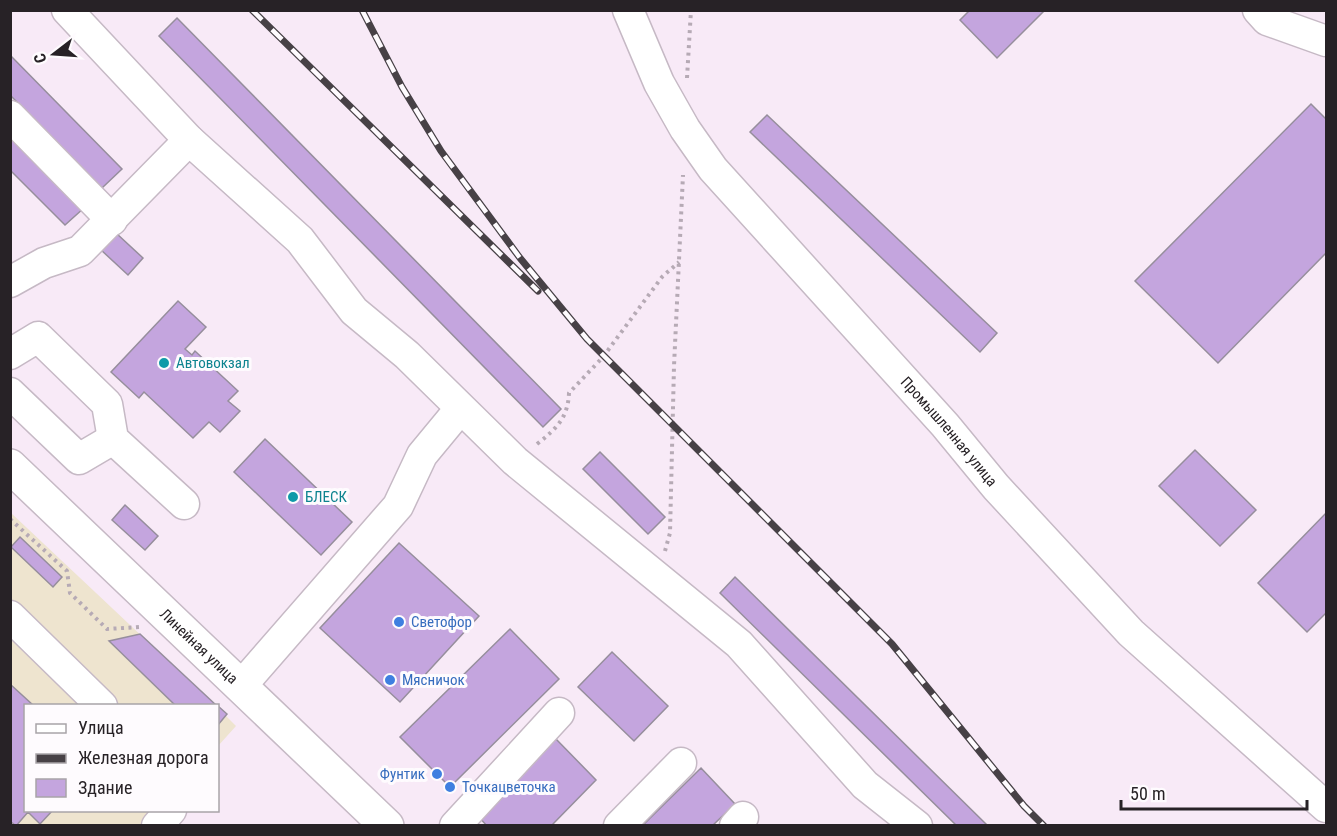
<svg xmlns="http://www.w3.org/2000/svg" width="1337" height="836" font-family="'Roboto Condensed',sans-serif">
	<rect width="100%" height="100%" fill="#f8eaf7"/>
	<!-- commercial -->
	<path fill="#eee4cf" d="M10,512l205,193 -189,1v104l130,1 -14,14h-131z
		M218,708l18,18 -18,20z"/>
	<!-- building -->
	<path fill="#c4a5de" stroke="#968e9c" stroke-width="1.5" d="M970,10h75l-48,48 -37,-38z
		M177,18l384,391 -18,18 -384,-391z
		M10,55l112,114 -20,19 -92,-93z
		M1311,104l15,15v134l-108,110 -83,-82z
		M767,115l230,218 -17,19 -230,-220z
		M10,131l75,76 -20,18 -55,-55z
		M116,233l27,25 -15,17 -28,-26z
		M178,301l28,26 -21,22 7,6 3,-4 43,40 -10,10 12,10 -20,21 -11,-10 -16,16 -49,-46 -5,6 -28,-26z
		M265,439l87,83 -31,33 -87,-83z
		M1195,450l61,60 -36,36 -61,-60z
		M600,452l65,65 -17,17 -65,-65z
		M125,505l33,31 -13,14 -33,-30z
		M1326,513v100l-19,19 -49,-49z
		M20,537l42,40 -9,10 -42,-40z
		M399,543l80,73 -79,86 -80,-74z
		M735,577l253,249h-31l-237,-233z
		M510,629l49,50 -109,108 -50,-50z
		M140,634l77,72h-41l-67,-65z
		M612,652l56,54 -34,35 -56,-54z
		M10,684l24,22h-8v104h27l-13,14 -12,-12 -12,14 -6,-5z
		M218,706l9,8 -9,11z
		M556,739l40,41 -45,46h-64l-8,-9z
		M701,768l34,36 -23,22h-70z"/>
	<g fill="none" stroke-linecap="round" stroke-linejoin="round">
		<!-- minor casing -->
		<g stroke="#c6b9c5" stroke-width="33">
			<g id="minor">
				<path d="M67,10l122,130 111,100 54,71 53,44 108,106 224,183 126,141 52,41"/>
				<path id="s1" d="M628,10l31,73 26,46 28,40 232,256 51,62 135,146 195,174"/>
				<path d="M1258,10l9,10 59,21"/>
				<path d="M10,116l102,104"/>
				<path d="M10,282l34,-19 36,-12 109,-111"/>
				<path d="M10,354l28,-17 69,67 6,35 71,65"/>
				<path d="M10,393l69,66 34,-20"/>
				<path d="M10,616l92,90"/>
				<path d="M241,686l157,-180 24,-51 38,-46"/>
				<path d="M157,826l14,-16"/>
				<path d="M455,826l104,-113"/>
				<path d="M619,826l62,-63"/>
				<path d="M735,826l8,-9"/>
			</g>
		</g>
		<!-- major casing -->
		<g stroke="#c6b9c5" stroke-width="36">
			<g id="major">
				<path id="s2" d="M10,466l377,360"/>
			</g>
		</g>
		<!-- path -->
		<path stroke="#b6aab5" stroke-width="4" stroke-dasharray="3 4.5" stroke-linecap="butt" d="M687,78l4,-68
			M537,444c19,-15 31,-26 32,-51l34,-36 59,-80 17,-15
			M10,519l57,52 3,22 37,36 32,-2
			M665,551l5,-18 4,-167 9,-191"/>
		<!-- minor -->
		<use href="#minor" stroke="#fff" stroke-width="30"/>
		<!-- major -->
		<use href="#major" stroke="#fff" stroke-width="33"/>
		<!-- rail casing -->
		<g stroke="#474146" stroke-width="7">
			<path id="rail" d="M252,10l286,281
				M362,10l40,77 39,64 79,107 67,81 305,305 132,162 20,20"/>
		</g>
		<!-- rail -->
		<use href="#rail" stroke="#fefbfe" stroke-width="4.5" stroke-dasharray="14" stroke-linecap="butt"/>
	</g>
	<!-- markers -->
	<g fill="#0f9aa8" stroke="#fefbfe" stroke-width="2">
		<circle cx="164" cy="363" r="6"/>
		<circle cx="293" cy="497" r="6"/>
	</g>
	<g fill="#3f7fe0" stroke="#fefbfe" stroke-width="2">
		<circle cx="399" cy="622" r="6"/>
		<circle cx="390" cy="680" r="6"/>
		<circle cx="437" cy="774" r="6"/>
		<circle cx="450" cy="787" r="6"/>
	</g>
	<g text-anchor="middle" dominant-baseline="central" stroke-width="6" stroke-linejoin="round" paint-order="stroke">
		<!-- culture labels -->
		<g font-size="15" fill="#0d838f" stroke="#fefbfe" text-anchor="start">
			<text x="176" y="363">Автовокзал</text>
			<text x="305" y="497">БЛЕСК</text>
		</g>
		<!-- street labels -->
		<g font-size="15" fill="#272226" stroke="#fefbfe">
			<text stroke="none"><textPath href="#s1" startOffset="534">Промышленная улица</textPath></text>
			<text stroke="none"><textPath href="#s2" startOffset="261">Линейная улица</textPath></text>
		</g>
		<!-- shop labels -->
		<g font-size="15" fill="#366cbe" stroke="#fefbfe" text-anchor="start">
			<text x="411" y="622">Светофор</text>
			<text x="402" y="680">Мясничок</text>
			<text x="425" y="774" text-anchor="end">Фунтик</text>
			<text x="462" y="787">Точкацветочка</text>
		</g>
	</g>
	<!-- border -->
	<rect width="1337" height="836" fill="none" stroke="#272226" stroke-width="24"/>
	<!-- legend -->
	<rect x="24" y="704" width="195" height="108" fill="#fefbfe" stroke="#a8a4a8" stroke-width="1.5"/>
	<rect x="36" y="724" width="30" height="9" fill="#ffffff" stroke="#a8a4a8" stroke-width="1.5"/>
	<text x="78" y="734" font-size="18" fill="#272226">Улица</text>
	<rect x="36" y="754" width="30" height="9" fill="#474146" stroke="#a8a4a8" stroke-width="1.5"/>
	<text x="78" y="764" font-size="18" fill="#272226">Железная дорога</text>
	<rect x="36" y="779" width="30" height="18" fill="#c4a5de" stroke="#a8a4a8" stroke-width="1.5"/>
	<text x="78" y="794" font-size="18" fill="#272226">Здание</text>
	<!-- north arrow -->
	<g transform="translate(54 54) rotate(253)" stroke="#fefbfe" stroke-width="4.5" paint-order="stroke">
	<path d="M0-4.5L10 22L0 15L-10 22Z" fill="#272226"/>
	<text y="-9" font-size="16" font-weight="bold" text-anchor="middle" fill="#272226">С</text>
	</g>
	<!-- scale -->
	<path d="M1121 800v9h186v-9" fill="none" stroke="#272226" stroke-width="3"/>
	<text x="1130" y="800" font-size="18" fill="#272226" stroke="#fefbfe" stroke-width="4.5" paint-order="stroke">50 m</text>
</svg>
